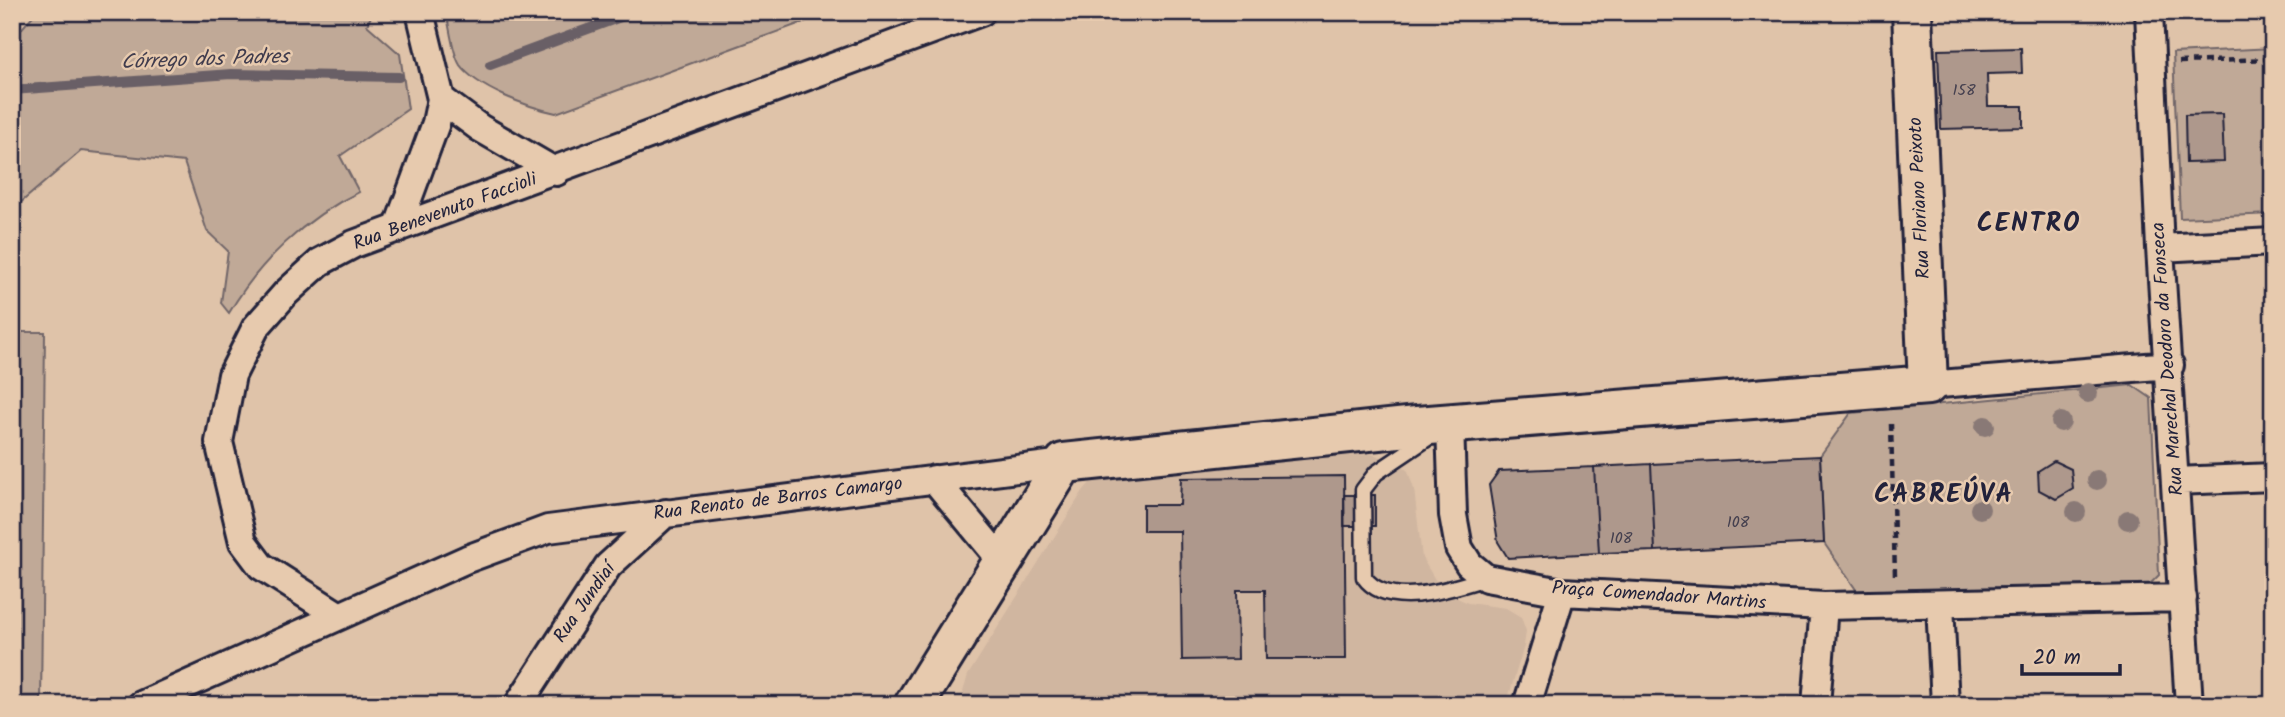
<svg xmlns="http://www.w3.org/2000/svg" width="2285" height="717" font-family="Kalam,sans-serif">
	<rect width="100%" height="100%" fill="#dfc3a9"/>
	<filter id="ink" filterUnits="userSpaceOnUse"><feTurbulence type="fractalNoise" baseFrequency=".0143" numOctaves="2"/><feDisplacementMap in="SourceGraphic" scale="14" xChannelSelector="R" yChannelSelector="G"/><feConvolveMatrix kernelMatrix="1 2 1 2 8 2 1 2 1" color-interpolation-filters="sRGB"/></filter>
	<g filter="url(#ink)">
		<!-- built -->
		<path fill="#d0b6a0" d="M1372,454l25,8 11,9 6,18 8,69 20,33 26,12 38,5 15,9 5,14 -2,15 -18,59 -538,-2 -5,-11 5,-17 115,-184 12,-14 13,-6z"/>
		<!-- green -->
		<path fill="#c0a997" stroke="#716669" stroke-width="2" d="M36,12h337l-6,13 33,29 8,55 -68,47 19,36c-54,26 -100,70 -130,121l-8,-10 7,-52 -21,-20 -23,-69 -103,-11 -69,59v-170z
			M446,12h385l-275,101c-28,-6 -78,-24 -96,-48 -8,-12 -10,-38 -14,-53z
			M2273,48v166l-93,4 -7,-165z
			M12,332h33l-4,373h-29z
			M2132,385l19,13 8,177 -9,9 -293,7 -33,-48 -4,-87 31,-43z"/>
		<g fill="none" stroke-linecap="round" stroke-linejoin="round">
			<!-- stream -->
			<path stroke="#695f66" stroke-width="10" d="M490,65l144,-53
				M12,90l219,-16 168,3"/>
		</g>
		<!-- building -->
		<path fill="#ae988c" stroke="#22223b" stroke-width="2" d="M2021,48l1,25 -35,1 1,32h35v21l-82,2 -3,-79z
			M2222,114l2,48 -38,1 -1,-48z
			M1820,456l4,87 -169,8 -4,-87z
			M2054,461l17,8 2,20 -17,10 -17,-9 -1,-19z
			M1651,464l4,87 -56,2 -5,-86z
			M1594,467l5,86 -91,5 -10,-16 -9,-57 10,-14z
			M1344,476l2,183h-80l-1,-69h-28l1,69 -56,1 -2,-129h-37v-26h37l1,-27z
			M1344,495h31v31h-31z"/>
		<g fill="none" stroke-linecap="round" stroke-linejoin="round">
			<!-- lane casing -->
			<g stroke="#22223b" stroke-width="19">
				<path id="lane" d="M1431,436l-55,37 -13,17 1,87c24,34 89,11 122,1"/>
			</g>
			<!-- street casing -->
			<g stroke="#22223b" stroke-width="32">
				<path id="street" d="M2149,12l11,236 29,457
					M441,99l39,29 76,44
					M397,229l39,-106 5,-24 -21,-87
					M2160,248l113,-6
					M1928,385l242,-20
					M1450,424l3,91 6,33 10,16 17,14 76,14 262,14 359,-8
					M934,479l68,82
					M2176,481l97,-4
					M1940,604l5,101
					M338,615l-77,-49 -18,-24 -24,-100 13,-67 24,-48 30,-34 34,-31 34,-18 627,-232
					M141,705l326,-146 81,-30 516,-66
					M518,705l90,-139 58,-53
					M1527,705l35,-113
					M1816,705l8,-99"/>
			</g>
			<!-- secondary casing -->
			<g stroke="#22223b" stroke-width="44">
				<path id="secondary" d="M914,705l150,-242 353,-37 511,-41 -16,-373"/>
			</g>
			<!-- path -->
			<path stroke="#22223b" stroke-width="4.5" stroke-dasharray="7 5" stroke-linecap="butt" d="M2270,59l3,82
				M2179,62l94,-3
				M1891,424l4,152"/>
			<!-- lane -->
			<use href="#lane" stroke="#e7caae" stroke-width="14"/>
			<!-- street -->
			<use href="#street" stroke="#e7caae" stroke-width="26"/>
			<!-- secondary -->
			<use href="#secondary" stroke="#e7caae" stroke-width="38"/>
		</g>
		<!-- trees -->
		<g fill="#897976">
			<circle cx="2088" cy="393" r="10"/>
			<circle cx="2061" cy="422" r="10"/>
			<circle cx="1985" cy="426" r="10"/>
			<circle cx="2097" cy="480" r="10"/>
			<circle cx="1980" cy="509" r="10"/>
			<circle cx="2076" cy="512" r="10"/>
			<circle cx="2128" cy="520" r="10"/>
		</g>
	</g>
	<g text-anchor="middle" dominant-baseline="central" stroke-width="5" stroke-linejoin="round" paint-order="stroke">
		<!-- number labels -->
		<g font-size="16" fill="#45404f">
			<text x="1964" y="90">158</text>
			<text x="1738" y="522">108</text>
			<text x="1621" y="538">108</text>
		</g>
		<!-- street labels -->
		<g font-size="19" fill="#22223b" stroke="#e7caae">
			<text transform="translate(1920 198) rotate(-93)">Rua Floriano Peixoto</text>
			<text transform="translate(445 212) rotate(-20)">Rua Benevenuto Faccioli</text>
			<text transform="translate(2168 359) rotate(-94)">Rua Marechal Deodoro da Fonseca</text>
			<text transform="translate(778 499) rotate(-7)">Rua Renato de Barros Camargo</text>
			<text transform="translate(1659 596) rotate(4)">Praça Comendador Martins</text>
			<text transform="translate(585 603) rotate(-55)">Rua Jundiaí</text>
		</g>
		<!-- water labels -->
		<g font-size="21" font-style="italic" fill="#403c4d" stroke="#e7caae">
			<text transform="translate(205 60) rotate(-2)">Córrego dos Padres</text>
		</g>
		<!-- district labels -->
		<g font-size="26" font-weight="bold" letter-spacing="2" fill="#22223b" stroke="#e7caae">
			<text x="2029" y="224">CENTRO</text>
			<text x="1944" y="495">CABREÚVA</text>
		</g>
	</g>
	<!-- margin -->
	<rect width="2285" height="717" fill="none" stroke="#e7caae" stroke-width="42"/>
	<rect x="21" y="21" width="2243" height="675" fill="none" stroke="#22223b" stroke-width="2.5" filter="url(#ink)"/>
	<!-- scale -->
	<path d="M2022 664v10h98v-10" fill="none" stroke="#22223b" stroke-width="3.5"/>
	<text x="2033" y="664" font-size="21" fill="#22223b" stroke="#e7caae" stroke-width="5" paint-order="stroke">20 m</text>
</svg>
